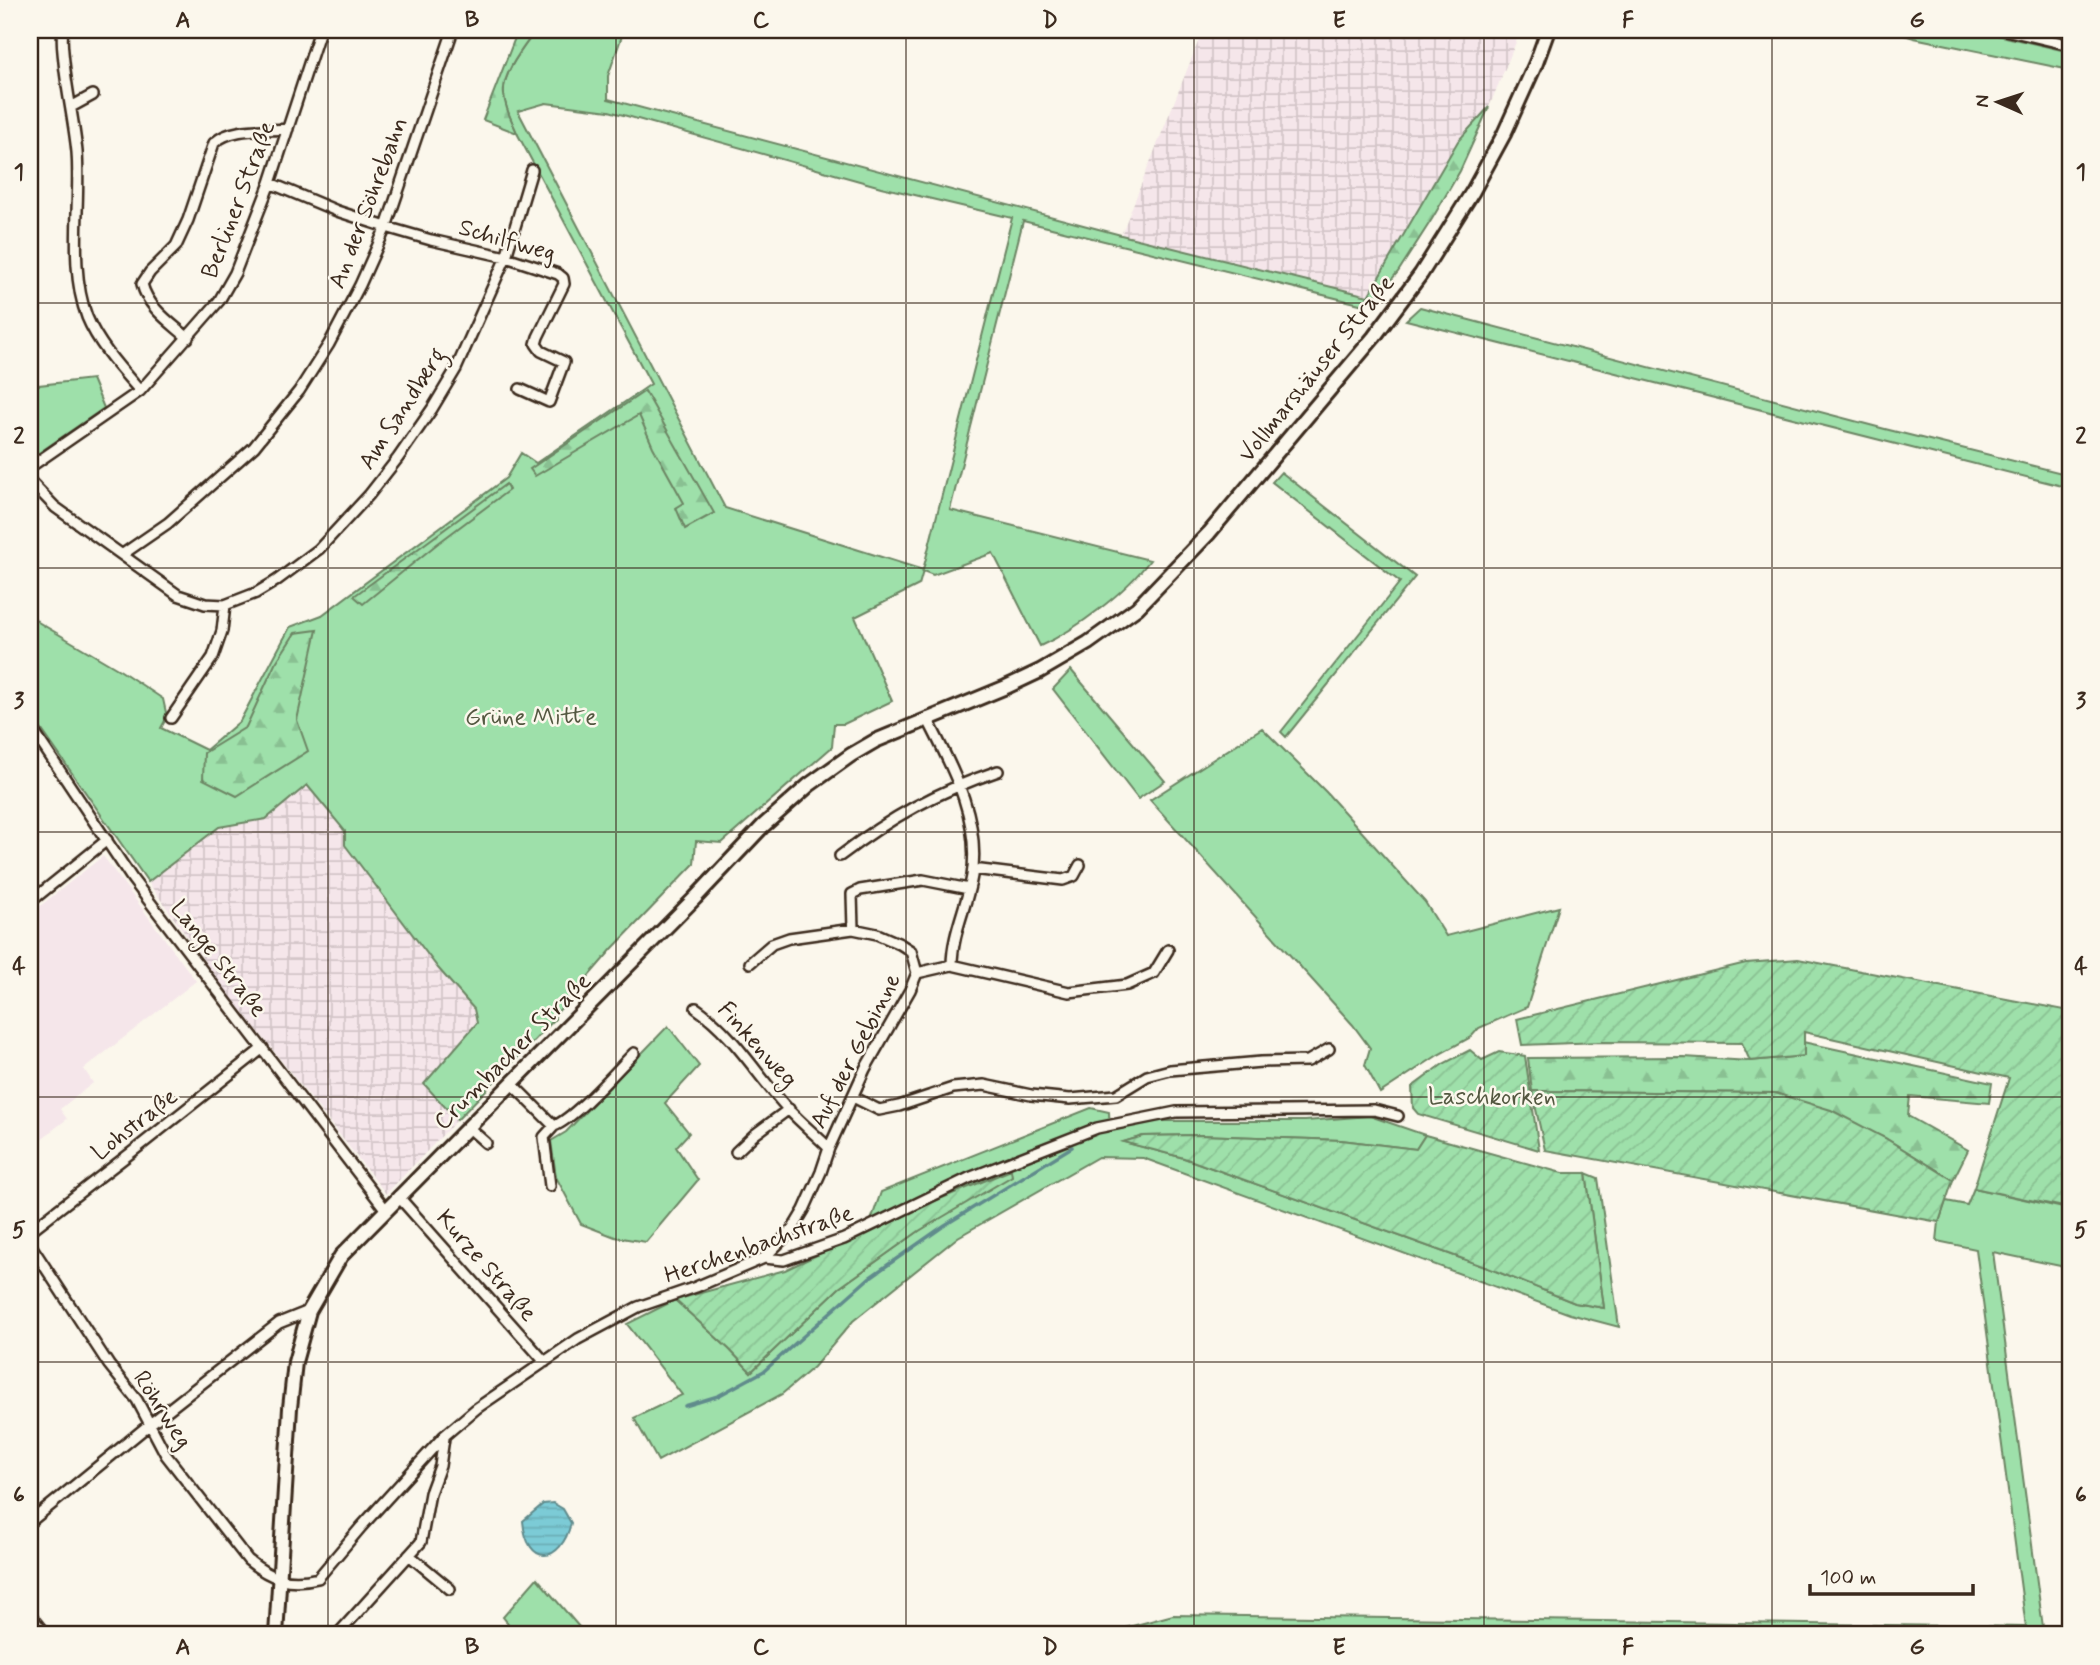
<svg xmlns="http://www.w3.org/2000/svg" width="2100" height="1665" font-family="Mynerve,sans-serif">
	<defs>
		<pattern id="industrial-grid" width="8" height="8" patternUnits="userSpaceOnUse" patternTransform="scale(1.75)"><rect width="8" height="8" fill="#f5e6ea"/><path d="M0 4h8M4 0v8" fill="none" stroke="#d3c5c8"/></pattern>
		<pattern id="forest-firs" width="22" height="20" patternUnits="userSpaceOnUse" patternTransform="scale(1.75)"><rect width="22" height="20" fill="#9ee0aa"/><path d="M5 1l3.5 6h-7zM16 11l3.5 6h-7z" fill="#89c092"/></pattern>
		<pattern id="garden-furrows" width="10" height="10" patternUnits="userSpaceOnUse" patternTransform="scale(1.75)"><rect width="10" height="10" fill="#9ee0aa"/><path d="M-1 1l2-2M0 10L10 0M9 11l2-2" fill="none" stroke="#89c092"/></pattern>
		<pattern id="water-rules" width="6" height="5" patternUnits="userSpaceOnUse" patternTransform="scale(1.75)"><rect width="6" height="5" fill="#7bcbd6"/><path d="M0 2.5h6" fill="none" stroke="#6baeb7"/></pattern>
	</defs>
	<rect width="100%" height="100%" fill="#fbf7ec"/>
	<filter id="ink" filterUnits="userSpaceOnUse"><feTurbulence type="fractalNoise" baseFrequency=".0143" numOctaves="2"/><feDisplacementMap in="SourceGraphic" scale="14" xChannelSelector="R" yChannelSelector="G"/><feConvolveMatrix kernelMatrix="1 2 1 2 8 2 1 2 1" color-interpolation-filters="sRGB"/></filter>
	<g filter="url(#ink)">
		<!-- built -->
		<path fill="#f5e6ea" d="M103,856l93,125 -112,88 9,14 -33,26 7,10 -36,28 -1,-233z"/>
		<!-- industrial -->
		<path fill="url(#industrial-grid)" d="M1203,30h318l-32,77 -31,34 -90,155 -247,-61z
			M307,785l38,46v14l93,123 36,41 3,14 -52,61 32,36 -71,74 -165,-210 -73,-102 72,-55 46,-8z"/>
		<!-- green -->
		<path fill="#9ee0aa" stroke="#6c8564" stroke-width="2" fill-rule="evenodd" d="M536,30h88l-16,46v23l513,136 247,61 -4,9 -341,-84 -73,289 200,50c-24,32 -74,70 -110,86l-47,-93 -60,22 -10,-4 -4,14 -64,32 37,84 -48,23h-10l-2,23 -110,96 -26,-2 -2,23 -82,85 -57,66v4l-98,101 -33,-36 53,-61 -3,-14 -36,-41 -93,-123v-14l-38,-46 -41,34 -47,8 -71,55 -118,-169v-100l8,9 83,49 42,28 4,18 -6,11 45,22 34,-29 50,-94 32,-12 184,-137 15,-25 15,10 115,-79 -134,-251c-5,-12 -12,-24 -13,-38 -3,-21 20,-48 32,-65zM546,103l63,8 272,76 131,31 -89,352 -198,-62 -207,-397z
			M1888,30h88l94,22v18l-156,-32z
			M1420,307l465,122 185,46v13l-664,-168z
			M92,379l12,29 -74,51v-73z
			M1281,472l134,105 -129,160 -5,-5 119,-150 -128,-100z
			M1071,670l94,111 -27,18 -85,-110z
			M1262,728l64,64 99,110 21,34 113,-29 -32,100 -48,21 -8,9 -33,18 -58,38 -15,-28 5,-17 -17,-23 -203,-225z
			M668,1026l31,40 -34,37 24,30 -13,14 22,33 -52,62 -31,-5 -34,-13 -25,-47 -5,-36 15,-9z
			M1091,1108l18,4 1,19 46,-10h149l65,-5 55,19 -9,14 -75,-9 -143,-5 -55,1 -19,6 60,16 304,110 87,35 29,5 -18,-135 12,5 21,149 -49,-13 -427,-156 -45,-1 -140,80 -105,84 -39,46 -32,27 -124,67 -24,-43 48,-23 -55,-71 48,-24 54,49 22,23 88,-84 80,-57 92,-60 -96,38 -48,23 14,-40z
			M1974,1188l94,21 2,-4v63l-77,-16 51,383h-537l-330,-4 -15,4h-63l74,-20 853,12 -50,-378 -39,-8 2,-19 7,-21 21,4z
			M537,1578l49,57h-69l-14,-18z"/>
		<!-- forest -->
		<path fill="url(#forest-firs)" stroke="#6c8564" stroke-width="2" d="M518,30h18c-12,17 -35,44 -32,65 1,14 8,26 13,38l-34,-13z
			M1489,107l-29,64 -28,48 -34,53 -20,23 -10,1 90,-155z
			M645,391l69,122 -29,16 -9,-21 8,-5 -31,-56 -14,-32 -104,61 -5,-7z
			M506,484l3,6 -72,54 -74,60 -9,-8z
			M317,630l-20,90 11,31 -71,45 -34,-17 1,-26 42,-26 29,-63 20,-31z
			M1803,1042l189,41 -3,20 -79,-7 -2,20 60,34 -15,30 -68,-42 -109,-45 -244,-2 -4,-33 156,-1 66,4 53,-5z"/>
		<!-- garden -->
		<path fill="url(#garden-furrows)" stroke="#6c8564" stroke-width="2" d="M1798,959l272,52v193l-2,4 -94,-20 35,-110 -205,-46v24l-54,5 -8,-18 -141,-1 -79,3 -5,-26 229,-56z
			M1470,1050l12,10 17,-8 26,4 14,94 -121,-36 -5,-6 -1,-21 31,-23z
			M1532,1091l243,2 56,17 54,28 68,42 -14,42 -394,-72z
			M1198,1135l143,5 75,9 9,-14 137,38h24l18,135 -29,-5 -87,-35 -304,-110 -61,-16 20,-6z
			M1011,1170l1,6 -93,55 -80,57 -88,84 -22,-23 -54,-49 110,-30 130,-61z"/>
		<!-- water -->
		<path fill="url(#water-rules)" stroke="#618b8c" stroke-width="2" d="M553,1503l10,6 8,14c-10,41 -44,45 -48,-2l20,-17z"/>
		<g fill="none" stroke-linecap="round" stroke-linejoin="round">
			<!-- stream -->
			<path stroke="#618b8c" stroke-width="3.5" d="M685,1406l33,-10 46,-25 105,-93 76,-53 127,-78"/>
			<!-- minor casing -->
			<g stroke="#3b2a1e" stroke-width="14">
				<path id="minor" d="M63,30c-2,10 0,21 1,32 3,30 10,60 13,90 4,52 -9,115 10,165 11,27 34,52 53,74
					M2006,30l64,15
					M71,107l22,-12
					M270,183l67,28 49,16 45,13 75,17 52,17 5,4 1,6 -26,53 -2,7 5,7 23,11 -15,40 -29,-13
					M188,338c-18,-16 -40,-30 -46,-54l8,-12 26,-26 12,-26 26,-77c18,-17 51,-12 74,-14
					M30,467l110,-76 79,-90 16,-28 35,-90 50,-153
					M30,481l25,26 123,88 27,9 20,1 31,-12 20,-12 43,-32 50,-54 29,-37 34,-49 24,-40 50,-112 26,-87
					M123,554l45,-31 86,-76 45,-56 30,-47 31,-59 26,-58 67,-197
					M171,718l42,-61 9,-26 3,-26
					M927,718c25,49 54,101 45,158 -5,30 -20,58 -20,89
					M30,726l103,154 253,330
					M840,856c51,-39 96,-64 158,-85
					M973,869l90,11 11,-4 6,-11
					M30,902l77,-62
					M853,929l-1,-35 8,-4 63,-10 46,9
					M750,963l22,-19 17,-6 64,-9 24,5 23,10 11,7 6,22
					M952,965l117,27 58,-7 27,-12 14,-23
					M696,1008c39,27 61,68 93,102 12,13 27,25 40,38
					M512,1084l42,42c21,-8 62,-55 80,-73
					M853,1097l26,13 20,-4 54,-18 31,-3 47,10 39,4 46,-4 31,-19 23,-6 91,-8 47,-1 21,-12
					M468,1127l18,16
					M736,1152l18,-17 35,-26
					M550,1186l-6,-49 10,-11
					M398,1196l147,166
					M30,1231l102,-79 131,-104
					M30,1244l79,121 28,35 29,55 82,105c23,19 41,25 70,18l43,-51 83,-91 33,-28 101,-69 60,-32 58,-20 68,-29 20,2 60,-21 125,-61 128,-50 79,-16 198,-2 24,6
					M764,1258l28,-28 12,-20 17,-38 8,-24 36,-79 45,-79 7,-17 35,-8
					M30,1522l120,-98 129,-101 30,-12
					M409,1555l41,34
					M30,1615l16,20
					M337,1635l84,-93 9,-49 10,-27 4,-28"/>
			</g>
			<!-- secondary casing -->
			<g stroke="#3b2a1e" stroke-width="18">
				<path id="secondary" d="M276,1635l14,-227 5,-46 14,-51 32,-55 354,-358 68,-72 46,-41 42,-30 24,-14 131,-54 34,-16 48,-28 49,-35 72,-75 165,-196 47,-63 52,-83 31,-57 32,-71 12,-33"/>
			</g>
			<!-- minor -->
			<use href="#minor" stroke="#fbf7ec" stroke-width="9"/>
			<!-- secondary -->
			<use href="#secondary" stroke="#fbf7ec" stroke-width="12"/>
		</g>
	</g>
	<!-- grid -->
	<path fill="none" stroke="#3b2a1e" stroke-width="2" stroke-opacity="0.55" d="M328,30v1605M616,30v1605M906,30v1605M1194,30v1605M1484,30v1605M1772,30v1605M30,303h2040M30,568h2040M30,832h2040M30,1097h2040M30,1362h2040"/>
	<g text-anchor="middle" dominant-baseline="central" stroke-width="5" stroke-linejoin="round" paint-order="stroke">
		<!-- street labels -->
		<g font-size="24" fill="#3b2a1e" stroke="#fbf7ec">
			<text transform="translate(239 200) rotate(-69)">Berliner Straße</text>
			<text transform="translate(369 203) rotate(-69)">An der Söhrebahn</text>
			<text transform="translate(507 241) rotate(16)">Schilfweg</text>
			<text transform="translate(1317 369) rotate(-51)">Vollmarshäuser Straße</text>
			<text transform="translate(403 409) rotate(-57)">Am Sandberg</text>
			<text transform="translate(218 959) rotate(52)">Lange Straße</text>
			<text transform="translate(757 1045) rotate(48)">Finkenweg</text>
			<text transform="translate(856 1051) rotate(-63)">Auf der Gebinne</text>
			<text transform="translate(513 1052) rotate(-45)">Crumbacher Straße</text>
			<text transform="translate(135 1125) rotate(-38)">Lohstraße</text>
			<text transform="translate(759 1245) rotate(-19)">Herchenbachstraße</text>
			<text transform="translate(486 1266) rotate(49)">Kurze Straße</text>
			<text transform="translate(162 1410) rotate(57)">Röhrweg</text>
		</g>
		<!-- park labels -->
		<g font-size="24" fill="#545841" stroke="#fbf7ec">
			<text x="531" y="717">Grüne Mitte</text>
			<text x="1492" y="1097">Laschkorken</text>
		</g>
	</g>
	<!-- margin -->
	<rect width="2100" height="1665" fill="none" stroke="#fbf7ec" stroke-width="77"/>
	<!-- north arrow -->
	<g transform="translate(1998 102) rotate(273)" stroke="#fbf7ec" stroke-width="5" paint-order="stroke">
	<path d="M0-5L12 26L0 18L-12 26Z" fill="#3b2a1e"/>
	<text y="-10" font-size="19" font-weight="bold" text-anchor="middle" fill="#3b2a1e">N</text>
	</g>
	<!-- scale -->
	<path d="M1810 1584v10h163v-10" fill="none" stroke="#3b2a1e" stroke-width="3.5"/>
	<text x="1820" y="1584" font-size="21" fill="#3b2a1e" stroke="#fbf7ec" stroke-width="5" paint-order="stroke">100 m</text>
	<rect x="38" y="38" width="2024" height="1588" fill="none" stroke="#3b2a1e" stroke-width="2.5"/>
	<g font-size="23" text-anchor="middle" font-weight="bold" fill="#3b2a1e">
		<text x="183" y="27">A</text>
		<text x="472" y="27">B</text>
		<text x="761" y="27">C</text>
		<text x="1050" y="27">D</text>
		<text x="1339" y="27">E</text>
		<text x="1628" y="27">F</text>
		<text x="1917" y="27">G</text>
		<text x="19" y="179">1</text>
		<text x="2081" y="179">1</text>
		<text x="19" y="443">2</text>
		<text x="2081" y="443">2</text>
		<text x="19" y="708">3</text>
		<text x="2081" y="708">3</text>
		<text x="19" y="973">4</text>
		<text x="2081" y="973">4</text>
		<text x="19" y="1237">5</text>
		<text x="2081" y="1237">5</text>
		<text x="19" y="1502">6</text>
		<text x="2081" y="1502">6</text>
		<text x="183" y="1654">A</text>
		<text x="472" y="1654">B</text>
		<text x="761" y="1654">C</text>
		<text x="1050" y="1654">D</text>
		<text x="1339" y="1654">E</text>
		<text x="1628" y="1654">F</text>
		<text x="1917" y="1654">G</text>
	</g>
</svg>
